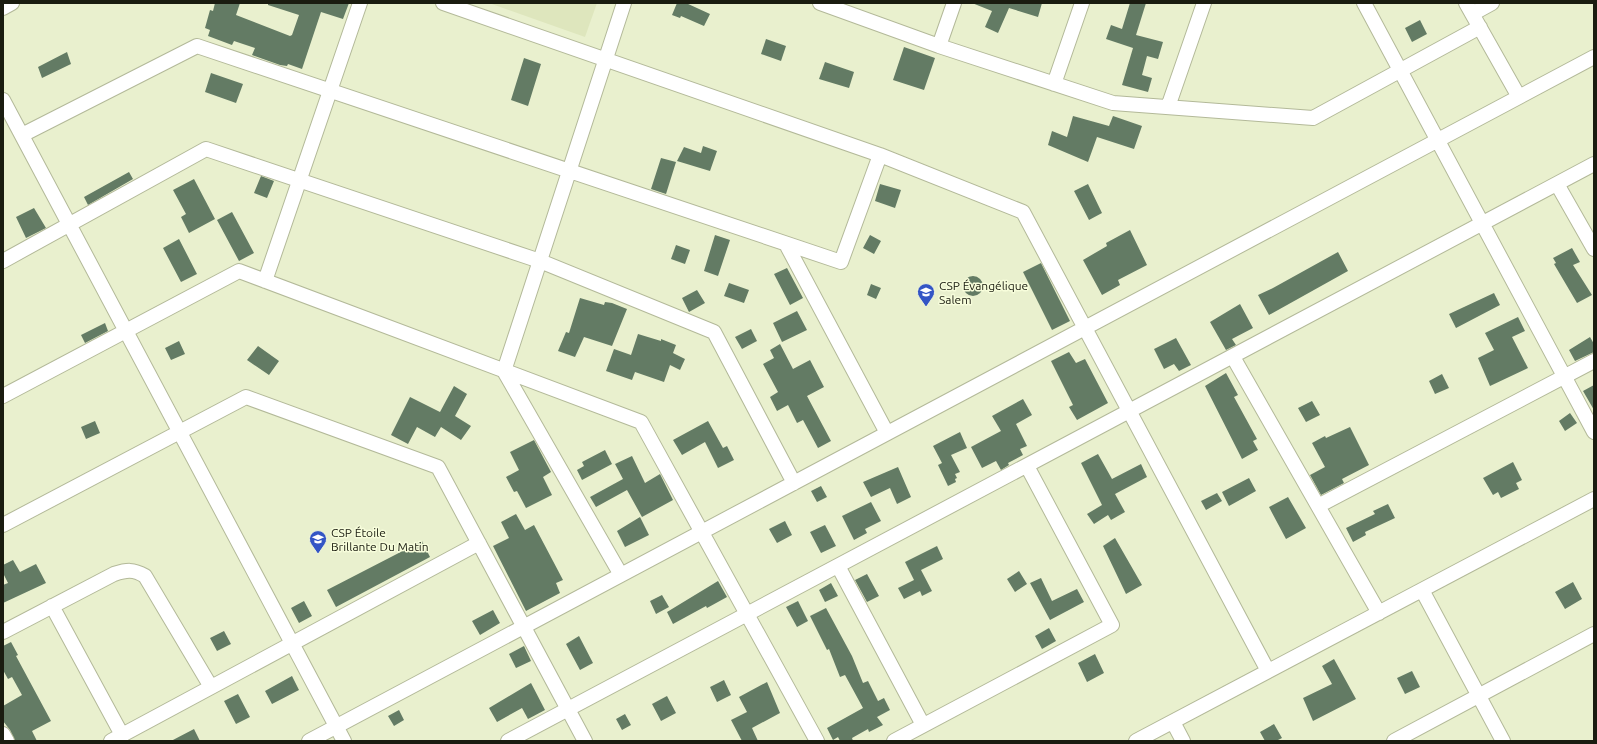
<svg xmlns="http://www.w3.org/2000/svg" width="1597" height="744" font-family="Ubuntu,sans-serif">
	<rect width="100%" height="100%" fill="#e9f0ce"/>
	<!-- built -->
	<path fill="#dee6bd" d="M489,3h108l-12,34z"/>
	<!-- building -->
	<path fill="#637b64" d="M215,3h25l-4,12 54,21 2,-1 7,-20 -31,-10v-2h81l-6,16 -22,-7 -19,57 -14,-5 -1,2 -7,-1 -28,-10 3,-7 -21,-7 -2,4 -24,-9 2,-6 -5,-2 5,-18 3,1z
		M677,3h9l24,11 -6,12 -23,-10 -1,2 -8,-3z
		M972,3h70l-4,14 -29,-9 -11,25 -13,-6 7,-16z
		M1130,3h16l-10,32 27,7 -5,17 -11,-3 -5,19 10,3 -4,14 -26,-7 11,-37 -27,-9 5,-14 11,4z
		M1420,20l7,14 -15,8 -7,-14z
		M766,39l20,7 -5,15 -20,-7z
		M904,47l31,11 -11,32 -31,-10z
		M67,52l4,12 -29,14 -4,-11z
		M524,58l17,6 -13,42 -17,-6z
		M825,62l29,10 -5,16 -30,-9z
		M211,73l32,11 -7,19 -31,-11z
		M1073,116l36,10 4,-10 29,10 -8,23 -37,-12 -9,25 -40,-17 4,-14 15,6z
		M703,146l14,5 -7,20 -33,-10 7,-14 17,6z
		M661,158l15,4 -10,32 -15,-5z
		M129,172l4,7 -45,26 -4,-8z
		M261,176l13,5 -7,17 -13,-5z
		M194,179l21,40 -26,14 -8,-16 5,-3 -13,-24z
		M880,184l21,6 -6,18 -20,-7z
		M1088,184l14,29 -13,7 -15,-29z
		M34,208l12,20 -20,10 -10,-21z
		M232,212l22,41 -15,8 -22,-41z
		M1130,230l17,35 -29,15 2,5 -18,10 -19,-35 24,-14 -1,-3z
		M715,235l15,5 -12,36 -14,-5z
		M870,235l11,6 -7,13 -11,-6z
		M179,239l18,35 -16,8 -18,-34z
		M676,245l14,5 -5,14 -14,-5z
		M1572,248l8,14 -7,3 19,30 -15,8 -23,-39 2,-1 -3,-5z
		M1338,252l10,19 -79,44 -11,-20 15,-7z
		M1041,263l29,58 -18,9 -29,-58z
		M787,268l16,30 -13,7 -16,-31z
		M963 286a10 10 0 1 1 20 0a10 10 0 1 1-20 0Z
		M729,283l20,7 -5,13 -20,-7z
		M871,284l10,4 -5,11 -9,-4z
		M697,290l8,13 -16,9 -7,-14z
		M1494,293l6,12 -44,23 -7,-14z
		M580,298l24,7 1,-3 7,1 15,6 -15,37 -28,-9 -9,20 -17,-6 8,-19 3,1z
		M1240,304l13,24 -21,11 4,6 -10,5 -16,-28z
		M797,311l10,19 -25,12 -9,-19z
		M1518,317l7,14 -13,6 16,31 -38,18 -12,-28 16,-8 -9,-17z
		M105,323l3,8 -23,12 -4,-8z
		M751,329l6,12 -15,8 -7,-12z
		M638,334l23,7v-2l15,6 -3,8 12,6 -5,11 -10,-5 -6,17 -29,-10 -3,8 -26,-9 8,-22 17,6z
		M1590,337l4,7v8l-19,9 -6,-11z
		M1176,338l15,27 -12,6 -5,-7 -10,5 -10,-20z
		M179,341l6,13 -14,6 -6,-12z
		M780,344l13,25 17,-9 14,27 -17,9 24,45 -13,7 -15,-28 -6,3 -9,-18 -11,6 -7,-14 8,-5 -15,-28 11,-6 -4,-8z
		M258,346l21,15 -10,14 -22,-15z
		M1069,352l7,11 9,-4 23,44 -31,17 -8,-13 4,-2 -22,-44z
		M1226,373l12,22 -4,2 23,42 -4,2 5,9 -16,9 -37,-73z
		M1442,374l7,14 -14,6 -6,-13z
		M1594,385v25l-11,-19z
		M454,386l13,8 -12,22 16,10 -10,14 -20,-13 -6,10 -18,-10 -9,17 -17,-9 19,-38 30,15z
		M1023,399l9,16 -16,9 11,22 -7,3 3,6 -15,8 1,2 -8,5 -5,-9 -14,7 -11,-21 30,-16 -9,-15z
		M1312,401l8,14 -14,7 -8,-14z
		M1570,413l7,10 -12,8 -6,-10z
		M95,421l5,12 -14,6 -5,-12z
		M708,421l15,27 4,-2 7,14 -16,8 -13,-26 -23,13 -9,-15z
		M1350,427l19,38 -27,14 2,4 -23,12 -11,-20 15,-8 -13,-24 13,-7 1,2z
		M960,432l7,16 -16,7 9,17 -5,2 2,4 -2,1 1,3 -8,4 -10,-21 4,-2 -9,-17z
		M534,440l17,32 -8,5 9,18 -26,13 -9,-17 -3,1 -8,-15 13,-7 -9,-18z
		M605,450l7,14 -30,16 -5,-10 7,-4 -2,-4z
		M1098,454l14,25 29,-15 6,13 -32,17 10,18 -14,8 -3,-5 -14,9 -7,-10 15,-9 -21,-42z
		M632,456l13,27 15,-9 13,26 -31,17 -15,-27 -31,17 -6,-10 33,-18 -8,-15z
		M1513,462l9,18 -6,3 3,6 -18,9 -3,-6 -5,3 -10,-17z
		M898,467l13,30 -14,7 -7,-16 -19,9 -8,-15z
		M1249,478l7,13 -27,15 -7,-14z
		M821,486l6,11 -10,5 -6,-11z
		M1217,493l5,8 -16,9 -5,-9z
		M1288,497l18,31 -20,11 -17,-32z
		M871,502l10,19 -16,8 2,4 -13,7 -12,-24z
		M1388,504l7,14 -30,14 1,3 -13,7 -7,-14 29,-14 -2,-3z
		M516,514l9,16 9,-5 29,55 -7,3 4,10 -34,18 -33,-65 16,-8 -8,-16z
		M640,517l9,18 -24,12 -8,-16z
		M785,521l7,14 -15,8 -8,-14z
		M825,525l11,21 -15,7 -11,-21z
		M1115,538l27,47 -16,9 -23,-48z
		M422,541l8,16 -94,50 -9,-17z
		M937,546l6,13 -22,11 11,21 -10,5 -2,-5 -16,8 -6,-11 16,-8 -9,-18z
		M13,560l7,12 16,-8 10,19 -43,20v-18l5,-2 -5,-10v-8z
		M1019,571l8,13 -12,8 -8,-13z
		M867,574l12,22 -12,6 -12,-22z
		M1041,578l11,23 25,-12 7,13 -34,18 -20,-37z
		M718,581l9,16 -20,11 -1,-2 -33,18 -6,-12z
		M1573,582l9,17 -17,10 -10,-17z
		M831,583l7,13 -13,6 -6,-12z
		M662,595l7,12 -13,7 -6,-13z
		M304,601l8,15 -13,7 -8,-15z
		M798,601l10,20 -11,6 -11,-20z
		M826,608l26,48 11,27 5,-2 10,20 6,-3 6,12 -13,7 6,8 -14,7 -1,-3 -16,9 1,3h-13l-2,-4 -5,3 -6,-12 36,-20 -18,-33 -5,2 -11,-28 -2,1 -17,-34z
		M493,610l7,13 -20,12 -8,-14z
		M1049,628l7,13 -14,8 -7,-13z
		M224,631l7,13 -14,7 -7,-13z
		M579,636l14,27 -13,7 -14,-26z
		M11,642l7,13 -2,1 35,65 -19,10 5,10h-22l-5,-11 -7,-9v-15l19,-11 -10,-18 -4,2 -5,-9v-24z
		M524,646l7,15 -15,7 -7,-14z
		M1095,654l9,19 -17,9 -9,-19z
		M1334,659l22,40 -43,22 -10,-23 29,-14 -10,-18z
		M1412,671l8,16 -15,7 -8,-16z
		M292,676l7,14 -27,14 -7,-13z
		M724,680l7,15 -14,7 -7,-15z
		M767,682l13,31 -28,15 6,13h-16l-11,-21 16,-8 -8,-15z
		M531,683l14,27 -17,9 -6,-11 -25,14 -8,-14z
		M238,694l12,23 -14,7 -12,-23z
		M667,696l9,17 -15,8 -9,-17z
		M399,710l5,10 -10,6 -6,-10z
		M625,714l6,11 -9,5 -6,-11z
		M1274,724l8,14 -6,3h-11l-5,-9z
		M194,729l6,12h-29z"/>
	<g fill="none" stroke-linecap="round" stroke-linejoin="round">
		<!-- street casing -->
		<g stroke="#b3b999" stroke-width="16">
			<path id="street" d="M443,3l437,152 143,57 245,459
				M820,3l119,43 174,57 200,15 167,-91
				M1364,3l230,429
				M1466,3l53,94
				M3,8l9,-5
				M1472,14l20,-11
				M939,46l15,-43
				M1054,84l28,-81
				M3,100l341,641
				M1168,107l36,-104
				M22,135l175,-89 644,216 39,-107
				M1557,184l37,65
				M786,244l101,189
				M3,261l203,-112 334,112 174,71 80,151
				M265,281l95,-278
				M1233,357l146,256
				M3,396l236,-125 402,151 176,319
				M1318,506l276,-145
				M3,525l243,-128 192,70 147,274
				M838,566l85,159
				M621,575l-117,-204 120,-368
				M1422,590l81,151
				M52,606l70,129
				M3,632l111,-58c13,-4 19,-5 31,2l66,111
				M1173,722l10,19
				M3,734l4,7
				M111,741l368,-198
				M309,741l1285,-684
				M508,741l1086,-577
				M894,741l218,-116 -85,-159
				M1136,741l458,-242
				M1394,741l200,-107"/>
		</g>
		<!-- street -->
		<use href="#street" stroke="#fff" stroke-width="14"/>
	</g>
	<!-- icons -->
	<defs>
		<g id="school-pin" transform="scale(0.9)"><path d="M0 17L-7.5 6A9.5 9.5 0 1 1 7.5 6Z" fill="#3355c5" stroke="#f7fddb"/><path d="M0-5L7-2L0 1L-7-2ZM-4 1L0 2.5L4 1V4Q0 6-4 4Z" fill="#fff"/></g>
	</defs>
	<g fill-rule="evenodd">
		<use href="#school-pin" x="926" y="292"/>
		<use href="#school-pin" x="318" y="539"/>
	</g>
	<g text-anchor="middle" dominant-baseline="central" stroke-width="3" stroke-linejoin="round" paint-order="stroke">
		<!-- poi labels -->
		<g font-size="12" fill="#1a1c10" stroke="#f7fddb" text-anchor="start">
			<text x="939" y="285">CSP Évangélique<tspan x="939" dy="14">Salem</tspan></text>
			<text x="331" y="532">CSP Étoile<tspan x="331" dy="14">Brillante Du Matin</tspan></text>
		</g>
	</g>
	<!-- border -->
	<rect width="1597" height="744" fill="none" stroke="#1a1c10" stroke-width="8"/>
</svg>
